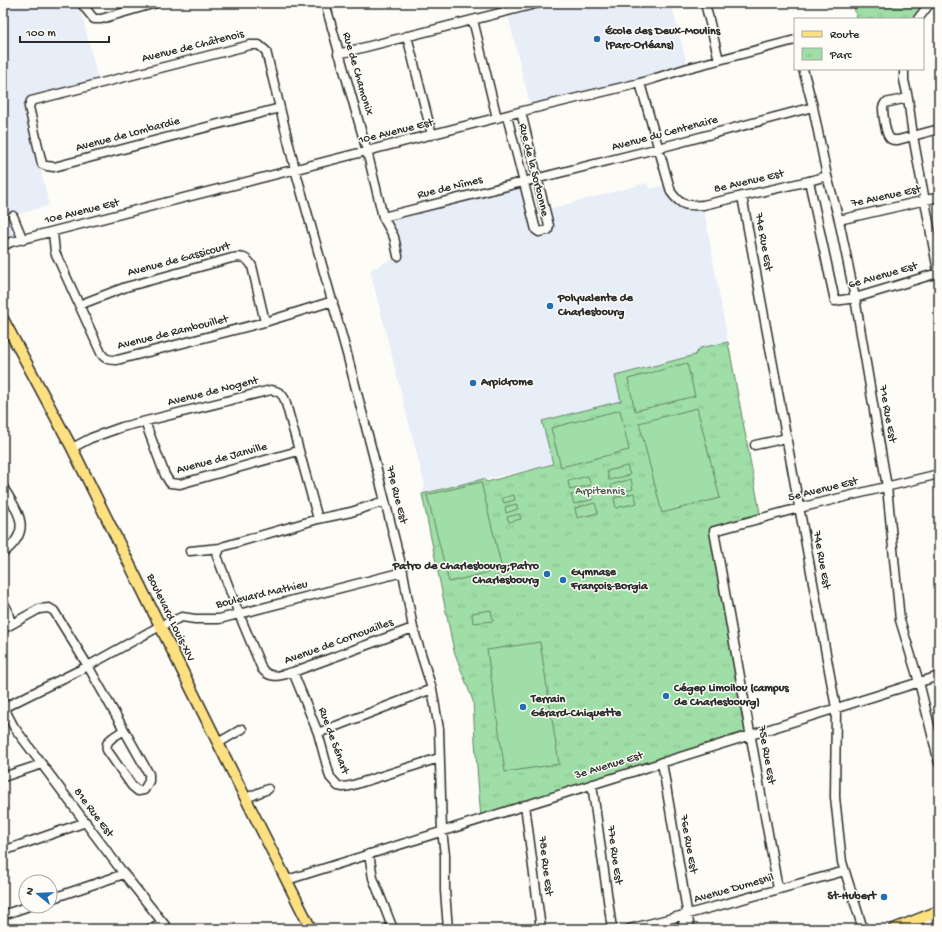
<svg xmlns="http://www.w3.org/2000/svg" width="942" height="932" font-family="'Gochi Hand',sans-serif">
	<defs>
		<pattern id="park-tufts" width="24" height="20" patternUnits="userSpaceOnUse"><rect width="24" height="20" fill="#9fdea6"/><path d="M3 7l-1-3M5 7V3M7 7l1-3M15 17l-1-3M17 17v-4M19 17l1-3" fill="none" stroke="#89bf8f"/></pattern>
	</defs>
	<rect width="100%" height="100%" fill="#fdfcf7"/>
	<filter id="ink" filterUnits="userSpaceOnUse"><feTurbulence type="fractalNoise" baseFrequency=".025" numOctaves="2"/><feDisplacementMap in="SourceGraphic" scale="8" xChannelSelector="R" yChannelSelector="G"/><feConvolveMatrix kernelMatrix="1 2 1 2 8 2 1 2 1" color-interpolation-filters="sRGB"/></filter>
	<g filter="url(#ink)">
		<!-- built -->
		<path fill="#e7eef8" d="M3,3h71l8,12 17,68 -68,18 11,63 -1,7 8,34 -36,11 10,24 -20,6z
			M539,3h132l17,65 -157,41 -24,-98z
			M523,182l13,48h12l-3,-20 102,-27 3,6 18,-5 9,17 26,4 25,137 -28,6 -5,7 -80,21 6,25 -79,20 11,43 -131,30 3,-8 -55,-216 28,-14 -15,-39z
			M688,914l-7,15h-52z"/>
		<!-- park -->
		<path fill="url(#park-tufts)" stroke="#658468" d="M853,3h73l-11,16h-58z
			M728,342l33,176 -47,13 36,204 -269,84 -6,-78 -2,-40 -19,-50 -32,-157 61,-15 4,3 66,-18 -11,-43 79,-20 -6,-25 80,-21 5,-7z"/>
		<!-- garden -->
		<path fill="#9fdea6" stroke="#658468" d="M687,363l8,33 -60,15 -7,-32z
			M697,408l23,90 -58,15 -23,-90z
			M620,410l9,40 -68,17 -10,-39z
			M627,466l3,9 -21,5 -2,-9z
			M588,476l3,9 -21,5 -2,-9z
			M631,479l2,10 -20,5 -2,-9z
			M481,482l21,87 -53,13 -22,-87z
			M592,490l2,9 -20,5 -3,-9z
			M634,493l3,10 -21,5 -2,-10z
			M514,495l1,5 -11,3 -2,-5z
			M595,503l3,10 -21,5 -2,-10z
			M516,504l2,5 -12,4 -1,-6z
			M519,514l2,5 -12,3 -2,-5z
			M491,610l2,11 -20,2 -1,-10z
			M540,642l19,122 -54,8 -18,-122z"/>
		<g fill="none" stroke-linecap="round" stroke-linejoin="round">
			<!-- minor casing -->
			<g stroke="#2b2b2b" stroke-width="11">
				<path id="minor" d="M81,3l13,16h7l55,-16
					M325,3l42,148 16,66 11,20 4,19
					M705,3l14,57
					M918,19l12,-16
					M473,20l24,98
					M407,36l25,99
					M338,54l201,-51
					M803,69l10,38 14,69 12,44 16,78 32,189 13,133 19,62 20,81
					M904,69v11l4,18 5,38 26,141
					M640,83l31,109c10,14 15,14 32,13l106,-24 18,-5
					M908,98l-23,5 -2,4c0,6 2,25 6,30 2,4 6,3 9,3l41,-11
					M280,108l-226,59 -7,-1 -5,-2 -13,-57 2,-6 219,-56h9l7,6 29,118 52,185 37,143 19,75 10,56 19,61 7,40 3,102 3,24v36l3,38
					M507,116l29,114 3,2 9,-2 1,-4 -28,-114
					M809,181l26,120 20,-3 83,-25
					M742,196l94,512 -1,89 7,65 21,67
					M13,216l10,24
					M383,217l276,-69 154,-41
					M839,220l100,-23
					M53,233l2,19 46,101c4,7 9,7 16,7l148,-38 68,-21
					M3,246l8,-4 520,-133 109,-26 48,-15 107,-28
					M79,305l47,-18 106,-29c9,-2 15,-1 20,8l13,56
					M145,422l20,53 5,8 10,1 118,-33
					M755,445l32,-7
					M72,448l19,-10 31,-11 149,-37c7,1 11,3 14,10l33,119
					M3,487c16,27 30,43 0,66
					M385,501l-34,11 -33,7 -93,27 -5,2 -3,8 22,58 23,55c9,11 19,6 31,3l120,-44
					M190,551l30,-3
					M3,602l4,7 4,15
					M3,629l36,-20 10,-1 5,3 34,55 61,108v7l-5,9 -6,1 -6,-5 -25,-36c-3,-10 9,-14 17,-20
					M293,672l25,61 12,44 8,9 5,1 7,-1 89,-28
					M3,708l85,-42 72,-40 22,-9 13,2h24l184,-47
					M4,708l10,19 110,147 44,55
					M318,733l114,-44
					M218,743l24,-14
					M662,762l28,167
					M3,777l39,-13
					M592,784l20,145
					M246,798l22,-9
					M525,805l16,124
					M3,851l83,-29
					M369,854l4,24 20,51
					M287,880l652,-204
					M778,889l-64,-358 85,-23 140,-34
					M50,899l74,-25
					M3,915l26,-9
					M926,916l4,13
					M149,929l15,-5
					M629,929l59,-15 157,-43
					M681,929l6,-14"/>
			</g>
			<!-- major casing -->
			<g stroke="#2b2b2b" stroke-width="13">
				<path id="major" d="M3,319l69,129 146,295 93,186
					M894,929l45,-18"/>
			</g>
			<!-- minor -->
			<use href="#minor" stroke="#fdfcf7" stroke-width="8"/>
			<!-- major -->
			<use href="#major" stroke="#fde080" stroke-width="10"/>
		</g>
	</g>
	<!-- markers -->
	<g fill="#1f6fb2" stroke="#fdfcf7" stroke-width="1.5">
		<circle cx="597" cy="39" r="4"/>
		<circle cx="550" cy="306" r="4"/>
		<circle cx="473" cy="383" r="4"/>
		<circle cx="547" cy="574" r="4"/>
		<circle cx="563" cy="580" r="4"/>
		<circle cx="666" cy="696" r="4"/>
		<circle cx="523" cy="707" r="4"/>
		<circle cx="884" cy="897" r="4"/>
	</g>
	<g text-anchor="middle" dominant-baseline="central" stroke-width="3" stroke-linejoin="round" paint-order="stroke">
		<!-- poi labels -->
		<g font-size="12" font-weight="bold" fill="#2b2b2b" stroke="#fdfcf7" text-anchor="start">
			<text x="605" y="32">École des Deux-Moulins<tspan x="605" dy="14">(Parc-Orléans)</tspan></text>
			<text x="558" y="299">Polyvalente de<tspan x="558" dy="14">Charlesbourg</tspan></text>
			<text x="481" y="383">Arpidrome</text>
			<text x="539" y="567" text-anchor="end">Patro de Charlesbourg;Patro<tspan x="539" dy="14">Charlesbourg</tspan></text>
			<text x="571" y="573">Gymnase<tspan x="571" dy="14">François-Borgia</tspan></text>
			<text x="674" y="689">Cégep Limoilou (campus<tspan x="674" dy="14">de Charlesbourg)</tspan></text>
			<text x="531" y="700">Terrain<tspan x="531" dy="14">Gérard-Chiquette</tspan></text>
			<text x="876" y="897" text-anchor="end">St-Hubert</text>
		</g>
		<!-- street labels -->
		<g font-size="12" fill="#2b2b2b" stroke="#fdfcf7">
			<text transform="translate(193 47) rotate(-14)">Avenue de Châtenois</text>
			<text transform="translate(357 74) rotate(74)">Rue de Chamonix</text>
			<text transform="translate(396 132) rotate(-14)">10e Avenue Est</text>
			<text transform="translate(665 134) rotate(-15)">Avenue du Centenaire</text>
			<text transform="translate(128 135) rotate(-15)">Avenue de Lombardie</text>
			<text transform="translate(533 170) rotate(76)">Rue de la Sorbonne</text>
			<text transform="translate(749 182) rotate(-13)">8e Avenue Est</text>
			<text transform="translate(450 188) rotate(-14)">Rue de Nîmes</text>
			<text transform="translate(886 197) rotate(-12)">7e Avenue Est</text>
			<text transform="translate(82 212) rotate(-14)">10e Avenue Est</text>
			<text transform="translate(763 242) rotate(80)">74e Rue Est</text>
			<text transform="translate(179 260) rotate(-15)">Avenue de Gassicourt</text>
			<text transform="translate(883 276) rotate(-16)">6e Avenue Est</text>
			<text transform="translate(173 333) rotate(-14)">Avenue de Rambouillet</text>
			<text transform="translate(213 392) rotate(-14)">Avenue de Nogent</text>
			<text transform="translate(887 414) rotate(80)">71e Rue Est</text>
			<text transform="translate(222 459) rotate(-15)">Avenue de Janville</text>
			<text transform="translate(823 490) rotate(-14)">5e Avenue Est</text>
			<text transform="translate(396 495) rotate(76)">79e Rue Est</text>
			<text transform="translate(821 560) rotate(80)">74e Rue Est</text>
			<text transform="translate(262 595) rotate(-13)">Boulevard Mathieu</text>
			<text transform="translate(170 618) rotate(64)">Boulevard Louis-XIV</text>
			<text transform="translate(339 642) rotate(-20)">Avenue de Cornouailles</text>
			<text transform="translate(333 741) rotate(70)">Rue de Sénart</text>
			<text transform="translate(766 755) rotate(80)">75e Rue Est</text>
			<text transform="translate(609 766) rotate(-17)">3e Avenue Est</text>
			<text transform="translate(93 813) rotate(53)">81e Rue Est</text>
			<text transform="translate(688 844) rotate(80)">76e Rue Est</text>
			<text transform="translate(614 855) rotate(82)">77e Rue Est</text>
			<text transform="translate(545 866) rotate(83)">78e Rue Est</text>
			<text transform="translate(734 889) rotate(-16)">Avenue Dumesnil</text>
		</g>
		<!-- park labels -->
		<g font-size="12" fill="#48584a" stroke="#fdfcf7">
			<text x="600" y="492">Arpitennis</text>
		</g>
	</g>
	<!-- margin -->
	<rect width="942" height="932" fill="none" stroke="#fdfcf7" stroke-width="16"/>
	<rect x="8" y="8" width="926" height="916" fill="none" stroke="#2b2b2b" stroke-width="1.5" filter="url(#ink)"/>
	<!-- legend -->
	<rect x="794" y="18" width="130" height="52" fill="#fdfcf7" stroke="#a9a8a5"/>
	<rect x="802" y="31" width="20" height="6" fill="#fde080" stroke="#a9a8a5"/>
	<text x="830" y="38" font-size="12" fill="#2b2b2b">Route</text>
	<rect x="802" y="48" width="20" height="12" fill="url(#park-tufts)" stroke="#a9a8a5"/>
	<text x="830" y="58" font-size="12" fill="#2b2b2b">Parc</text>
	<!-- north arrow -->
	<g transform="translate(38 894) rotate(288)"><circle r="19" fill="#fdfcf7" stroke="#a9a8a5"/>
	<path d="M0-3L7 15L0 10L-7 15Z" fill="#1f6fb2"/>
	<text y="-6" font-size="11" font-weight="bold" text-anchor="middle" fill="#2b2b2b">N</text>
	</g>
	<!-- scale -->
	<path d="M20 36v6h89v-6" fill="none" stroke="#2b2b2b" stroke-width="2"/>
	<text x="26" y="36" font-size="12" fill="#2b2b2b" stroke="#fdfcf7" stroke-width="3" paint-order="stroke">100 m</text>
</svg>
